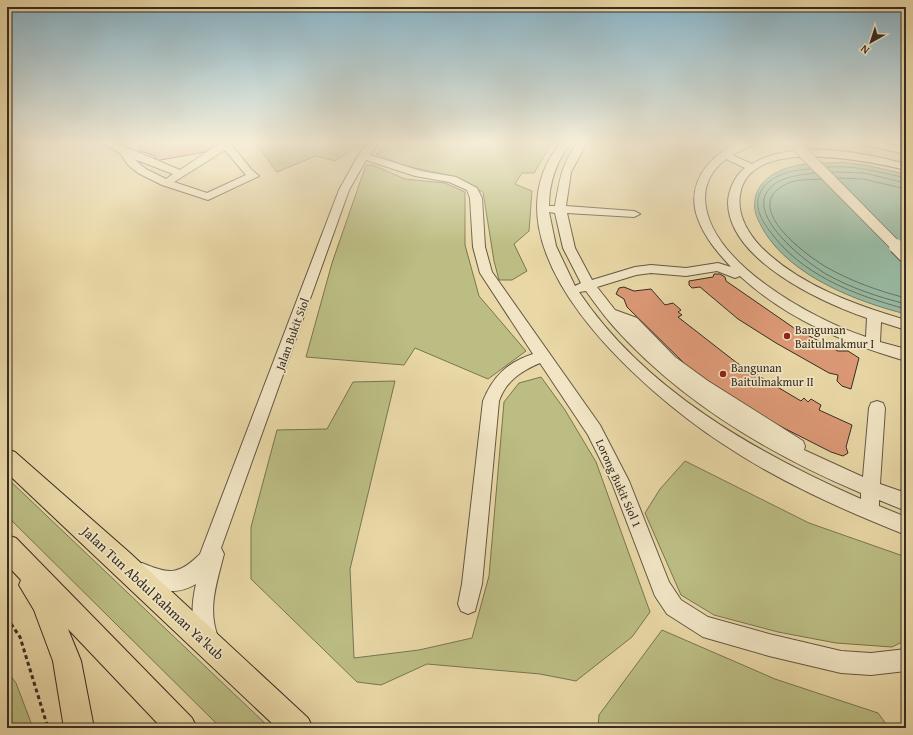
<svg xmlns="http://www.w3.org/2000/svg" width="913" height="735" font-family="'Gentium Book Plus',serif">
	<rect width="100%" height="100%" fill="#e9d7a6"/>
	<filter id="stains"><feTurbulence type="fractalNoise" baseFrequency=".005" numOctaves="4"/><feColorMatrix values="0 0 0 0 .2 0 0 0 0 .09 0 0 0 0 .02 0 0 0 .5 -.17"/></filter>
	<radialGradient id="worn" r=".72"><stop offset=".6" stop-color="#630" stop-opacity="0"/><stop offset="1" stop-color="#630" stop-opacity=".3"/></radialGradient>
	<!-- green -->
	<path fill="#bbbd83" stroke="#787553" d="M255,143h107l-27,18 -19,-5 -39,16z
		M388,143h164l-18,30h-12l-7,11 17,7 -3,40 -15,13 13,27 -15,9h-13l-5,-19 -11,-69 -35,-17 -46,-10 -26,-11z
		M366,165h7l32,14 40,4 20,9v53l14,51 47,55 -38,28 -73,-31 -11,17 -98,-8 26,-94z
		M541,377l24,33 31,52 54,150 -18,25 -56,44 -36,-7 -113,-10 -46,21 -24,-3 -106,-103v-52l26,-97 50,-1 26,-47 42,-1 -45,188 4,89 65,-8 53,-12 17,-62 15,-174 15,-19z
		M685,461l124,62 97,34v83l-14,7 -56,-4 -58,-11 -64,-17 -33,-20 -36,-82 15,-24z
		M7,478l263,250h-49l-214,-212z
		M662,630l113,49 103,34 11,15h-291l1,-13z
		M7,671l9,12 17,45h-26z"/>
	<!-- water -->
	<path fill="#98baa3" stroke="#718270" d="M843,162l22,3 41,9v140c-49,-12 -115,-38 -142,-83 -6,-11 -11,-19 -9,-31 2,-18 20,-29 36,-33 15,-5 35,-3 52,-5z"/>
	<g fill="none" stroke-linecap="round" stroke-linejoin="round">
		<!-- shore -->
		<path stroke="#677463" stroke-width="1" d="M827,167c28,-2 52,5 79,11
			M810,169c-19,1 -41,6 -50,24 -6,13 1,27 9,37 32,45 85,65 137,79
			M832,172l32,1 42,10
			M815,173c-14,2 -32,3 -43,13 -31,27 34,76 54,88 25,14 52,23 80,30
			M838,178l25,1 43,10
			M821,179c-10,1 -21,0 -30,3 -55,21 12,71 35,85 25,14 52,24 80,31"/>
	</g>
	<!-- building -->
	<path fill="#dc9875" stroke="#362d23" d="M141,143h71l-1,8 -56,10v-5l-17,-6z
		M714,274h6l5,3 1,4 68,47 44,23h10l11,7 -8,31 -9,-3 -5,-5 1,-6 -9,-2 -53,-30 -38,-24 -38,-32 -8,1 -3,-3v-4l24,-4z
		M624,287l10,4 17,-2 14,16 8,-2 8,7 -3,2 4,3 -4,2 59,46 64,38 3,-3 4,4 3,-3 10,6 -2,5 33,15 -6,22 2,6 -5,3 -12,-4 -59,-30 -89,-54 3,-3 -59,-58 -3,-8 -8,-5 3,-6z"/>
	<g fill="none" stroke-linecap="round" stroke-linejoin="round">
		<!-- minor casing -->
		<g stroke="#635844" stroke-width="2">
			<path id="minor" d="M102,143h14l64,27 40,-27h10l21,26 8,7 -51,24 -46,-15 -24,-12 -10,-8 -8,-12zM225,150l21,25 -39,18 -33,-11zM134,159l39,15 -7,5 -20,-10z
				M368,143h10l-8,12 51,16 35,6 21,11 5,10 3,49 7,25 108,153 29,56 40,101 12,18 27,17 61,17 72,17 30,2 35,-4v22l-35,4 -30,-2 -72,-17 -66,-19 -36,-23 -12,-18 -43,-113 -24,-48 -48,-72c-19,8 -34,18 -41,38l-17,183 -7,27 -7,3 -7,-3 -3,-7 4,-20 21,-183c10,-25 25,-39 50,-47l-53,-81 -7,-26 -3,-49 -3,-8 -18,-8 -34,-6 -49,-16 -17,30 -128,358 3,6c-7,28 -17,55 -6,83l-3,8 -8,3 -8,-3c-8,-22 -8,-39 -3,-61 -22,13 -40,6 -61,-4l-3,-7 3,-7 7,-3c27,11 36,13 58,-9l139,-364 19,-34z
				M560,143h10c-14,20 -21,39 -21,63h6c5,-27 6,-40 22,-63h10l-16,29 -5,34 68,5 6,3 -6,3 -67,-4 8,35 17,32 43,-13 16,-2 35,3 32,-5 13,4c-13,-14 -26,-29 -33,-48 -10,-26 1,-51 24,-67 5,-3 13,-8 19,-9 5,0 11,0 16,0l-25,12 20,9c41,-25 110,-12 154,0v6c-38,-9 -158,-35 -166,25 -3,20 8,38 21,52 38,38 94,58 145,73v10l-25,-8 -1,20 26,7v12c-61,-18 -118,-41 -166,-85l-5,2 -18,-7 -31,5 -35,-3 -15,2 -39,12 18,23 22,8 38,39 33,24 95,60 2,5 -1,4 59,27 6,-69 2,-5 6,-2 6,2 2,5 -5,76 26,9v18l-27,-11v6l27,11v18c-63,-25 -126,-53 -183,-91 -79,-52 -247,-195 -163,-301zM726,159l19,9c-10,7 -17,23 -17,35 1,57 93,99 139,115l-1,19c-52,-17 -160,-75 -161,-139 0,-16 8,-29 21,-39zM549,212l6,1 8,35 18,35 -6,3 -19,-40zM586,291c9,12 18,25 28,36 67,75 155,127 247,166v6c-106,-47 -216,-109 -282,-207z
				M862,143h21l23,5v6l-39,-8z"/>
		</g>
		<!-- major casing -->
		<g stroke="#362d23" stroke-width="2">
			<path id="major" d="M7,143h13l-13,8z
				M7,449l8,3 115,101 178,165 5,10h-36l-270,-255z
				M7,535l9,3 176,180 5,10h-35l-94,-99 13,32 13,67h-30l-11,-67 -19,-51 -15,-25 2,-5 -14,-15z"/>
		</g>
		<!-- path -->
		<path stroke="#362d23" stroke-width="3" stroke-dasharray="4 3" stroke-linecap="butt" d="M7,618l13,19 28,91"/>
		<!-- minor -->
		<use href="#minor" fill="#f1e5c5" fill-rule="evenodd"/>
		<!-- major -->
		<use href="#major" fill="#e9d7a6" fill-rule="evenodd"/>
		<!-- minor-bridge-far1 casing -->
		<g stroke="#635844" stroke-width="12" stroke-linecap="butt">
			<path id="minor-bridge-far1" d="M796,145l101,102"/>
		</g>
		<!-- minor-bridge casing -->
		<g stroke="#635844" stroke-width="16" stroke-linecap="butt">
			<path id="minor-bridge" d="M896,246l10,10"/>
		</g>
		<!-- minor-bridge-far1 -->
		<use href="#minor-bridge-far1" stroke="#f1e5c5" stroke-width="11"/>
		<!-- minor-bridge -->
		<use href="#minor-bridge" stroke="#f1e5c5" stroke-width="14"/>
	</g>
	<!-- sky -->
	<linearGradient id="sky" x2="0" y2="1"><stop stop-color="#88b6cc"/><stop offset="0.58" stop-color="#f5edd7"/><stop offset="1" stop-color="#f5edd7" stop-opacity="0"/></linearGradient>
	<rect width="913" height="246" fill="url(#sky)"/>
	<!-- markers -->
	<g fill="#8f2418" stroke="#f1e5c5" stroke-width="1.5">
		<circle cx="787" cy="336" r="4"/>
		<circle cx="723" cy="374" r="4"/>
	</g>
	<g text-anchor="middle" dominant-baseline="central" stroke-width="3.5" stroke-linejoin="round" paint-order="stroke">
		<!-- poi labels -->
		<g font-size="12" fill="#362d23" stroke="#f1e5c5" text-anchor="start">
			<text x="795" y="329">Bangunan<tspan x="795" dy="14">Baitulmakmur I</tspan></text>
			<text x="731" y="367">Bangunan<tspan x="731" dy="14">Baitulmakmur II</tspan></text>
		</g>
		<!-- street labels -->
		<g font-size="12" fill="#362d23" stroke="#f1e5c5">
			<text transform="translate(292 334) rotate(-70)">Jalan Bukit Siol</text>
			<text transform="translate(619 483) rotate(66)">Lorong Bukit Siol 1</text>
		</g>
		<!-- near-street labels -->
		<g font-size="14" fill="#362d23" stroke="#f1e5c5">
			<text transform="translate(153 593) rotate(43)">Jalan Tun Abdul Rahman Ya'kub</text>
		</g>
	</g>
	<!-- margin -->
	<rect width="913" height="735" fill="none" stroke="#e9d7a6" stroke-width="24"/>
	<rect x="8" y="8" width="897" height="719" fill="none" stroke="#362d23" stroke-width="2"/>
	<rect x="12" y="12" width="889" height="711" fill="none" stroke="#362d23"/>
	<!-- north arrow -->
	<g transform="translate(871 42) rotate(219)" stroke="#f1e5c5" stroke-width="3" paint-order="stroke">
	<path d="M0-3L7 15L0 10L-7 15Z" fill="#362d23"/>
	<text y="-6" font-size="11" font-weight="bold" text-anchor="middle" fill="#362d23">N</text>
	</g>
	<rect width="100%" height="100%" filter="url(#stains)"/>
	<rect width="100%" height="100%" fill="url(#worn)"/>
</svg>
